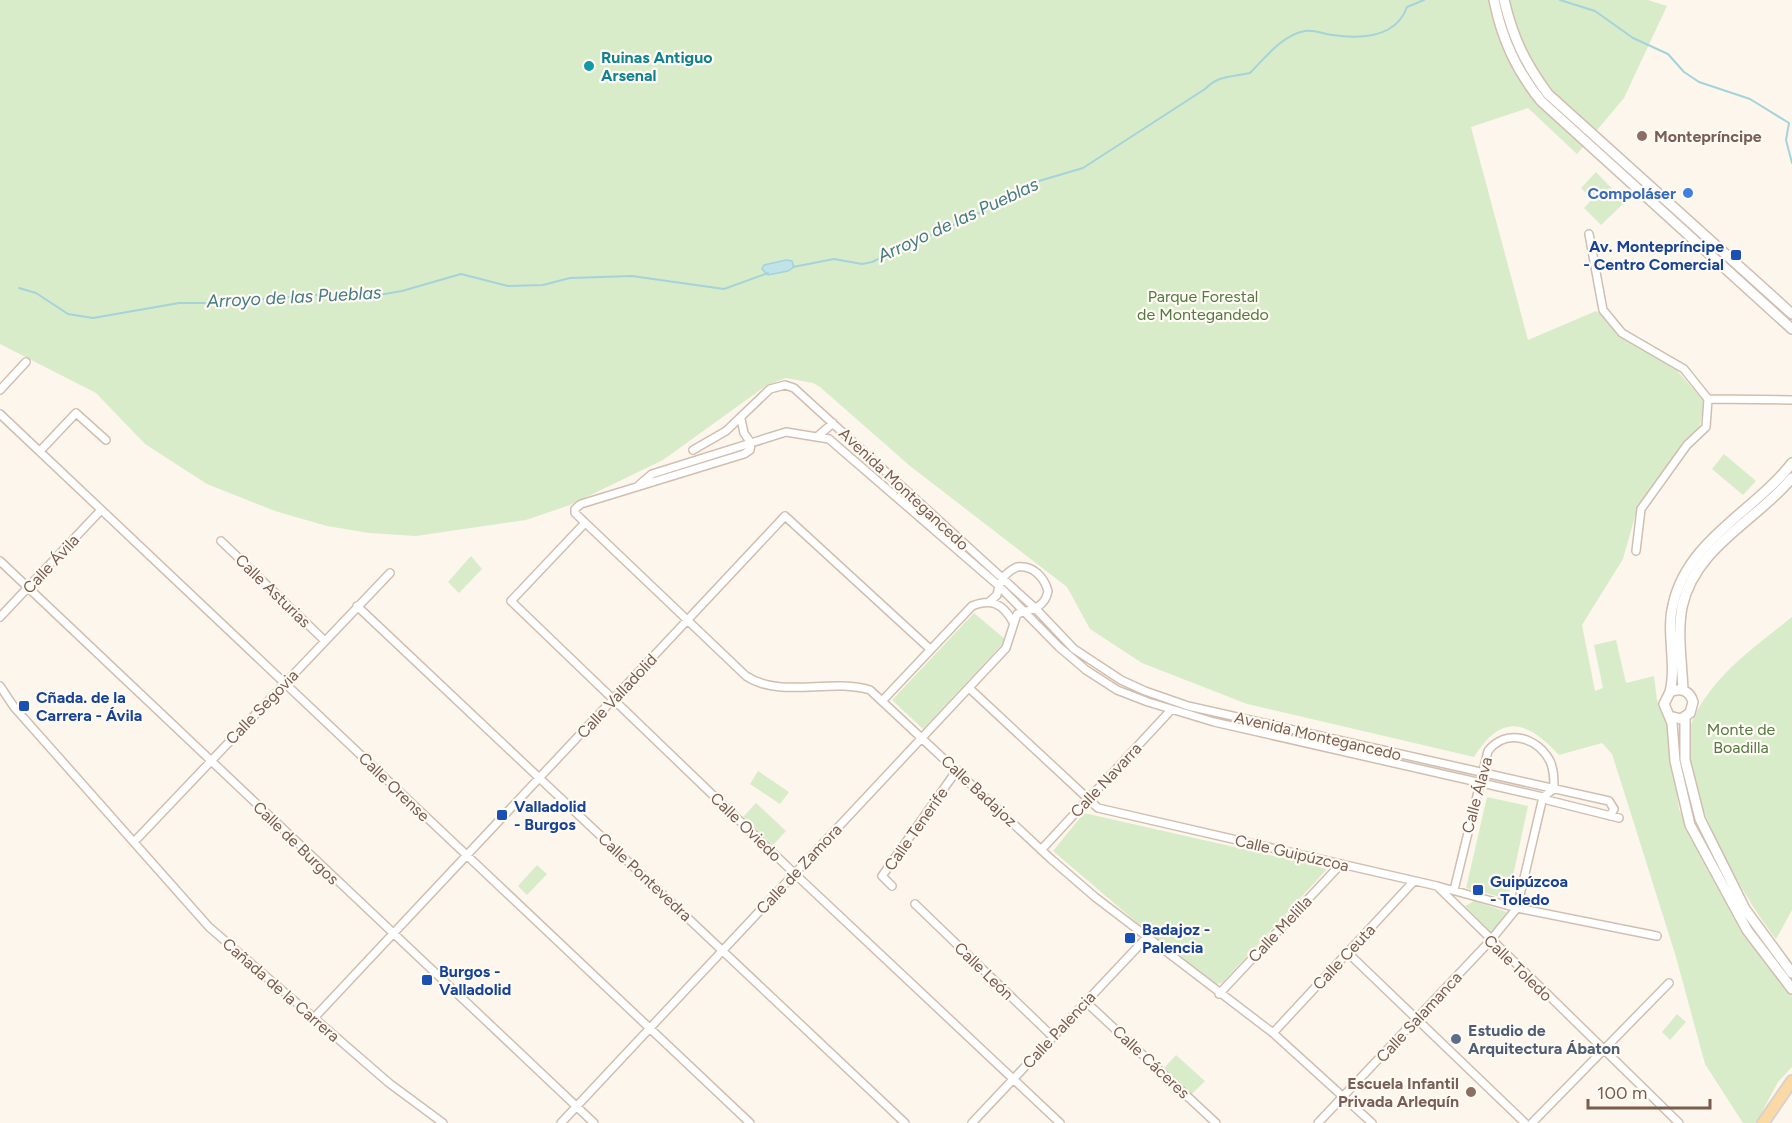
<svg xmlns="http://www.w3.org/2000/svg" width="1792" height="1123" font-family="Figtree,sans-serif">
	<rect width="100%" height="100%" fill="#fdf6ec"/>
	<!-- green -->
	<path fill="#d8ecc9" d="M0,0h1648l19,6 -43,92 -47,56 -49,-46 -57,19 57,213 68,-29 77,55 32,36 -6,27 -61,77 -15,53 -41,66 13,66 8,-3 -9,-43 22,-5 10,43 28,-7 3,24 11,29 11,80 63,120 50,67v71l-14,15 -22,41h-13l-38,-59 -29,-107 -50,-159 -14,-44 -10,-11 -43,12c-32,-35 -57,-42 -85,2l-227,-53 -105,-41 -52,-34 -23,-42 -157,-121 -90,-79 -7,-4 -27,-5 -19,7 -104,75 -93,45 -44,15 -110,16 -47,-3 -42,-7 -52,-15 -68,-27 -62,-40 -49,-51 -96,-49z
		M1596,172l29,30 -24,23 -17,-17 8,-9 -11,-11z
		M1724,454l32,27 -13,14 -31,-26z
		M471,556l11,13 -23,24 -11,-11z
		M974,613l32,27 -83,89 -31,-29z
		M1792,617v293l-16,29c-33,-42 -108,-169 -82,-222 22,-44 61,-70 98,-100z
		M758,771l31,21 -9,12 -30,-20z
		M1487,797l41,9 -20,93 -42,-11z
		M756,803l30,28 -13,14 -30,-28z
		M1084,813l244,55 -106,115 -7,1 -80,-63 -82,-70z
		M537,865l10,9 -20,21 -9,-9z
		M1474,901l33,11 -16,21 -26,-27z
		M1677,1014l9,8 -16,18 -8,-8z
		M1176,1055l29,26 -13,13 -28,-26z"/>
	<!-- water -->
	<path fill="#bfe3e8" stroke="#a5d3da" stroke-width="1.5" d="M786,260l6,1 2,6 -6,4 -20,4 -6,-6 2,-4z"/>
	<g fill="none" stroke-linecap="round" stroke-linejoin="round">
		<!-- stream -->
		<path stroke="#a5d3da" stroke-width="2" d="M1560,0l35,11 38,27 35,16 16,18 15,10 51,17 39,24 -3,17 6,23
			M793,267l41,-8 28,5 10,-2 131,-60 36,-21 44,-13 122,-79c14,-14 26,-12 45,-16 15,-15 32,-38 55,-42 10,-2 17,3 27,4 28,4 64,3 75,-28l17,-7
			M19,288l17,5 32,21 25,4 86,-15h31l10,-3h35l56,-5h68l23,-4 59,-17 47,12 35,-1 27,-7 62,-2 92,13 44,-16"/>
		<!-- minor casing -->
		<g stroke="#d1beb0" stroke-width="10">
			<path id="minor" d="M1589,234l14,76 19,23 62,36 24,30 -2,28 -19,18 -46,64 -5,42
				M0,390l26,-28
				M1708,399l84,1
				M0,414l750,709
				M741,419l3,14 7,10
				M818,436l15,-13
				M751,443l-1,7 -6,4 -163,50 -6,5v4l171,163c35,23 84,2 124,14l181,169 44,38 178,136 99,90
				M693,450l33,-19 44,-42 15,-4 9,3 242,221 38,40 47,31 24,11 43,15 421,95 5,8 -4,7
				M40,451l36,-38 30,27
				M639,485l13,-11 134,-42 43,7 169,146 61,62 27,23 31,20 31,12 66,20 329,75 4,3 72,18
				M584,524l-73,77 284,273 265,249
				M221,541l104,100
				M0,561l594,562
				M357,606l548,517
				M0,617l101,-107
				M0,686l14,21 195,220 180,156 54,40
				M969,688l129,120 339,78 80,22 140,28
				M883,700l89,-94c20,-8 31,-2 41,16
				M134,842l256,-269
				M1041,850l130,-140
				M892,886l-10,-10 75,-106
				M1439,888l240,235
				M915,904l138,133
				M1348,953l177,170
				M1219,994l122,-130
				M1086,1002l130,121
				M314,1018l471,-502 145,133
				M1273,1033l141,-152
				M561,1123l445,-475 11,-34c15,-5 28,-6 31,-23 -4,-14 -15,-26 -31,-24 -13,6 -18,15 -20,28l-8,7
				M972,1123l175,-186
				M1318,1123l172,-182 27,-33 26,-111 11,-8c0,-10 0,-19 -4,-28 -13,-24 -44,-33 -62,-10l-34,139
				M1532,1123l137,-140"/>
		</g>
		<!-- tertiary casing -->
		<g stroke="#d1beb0" stroke-width="12">
			<path id="tertiary" d="M1494,0c8,39 22,70 47,101l251,228
				M1504,0c9,38 21,63 44,94l244,220
				M1683,690c-1,-26 -6,-57 -1,-83 13,-60 74,-86 110,-129
				M1670,692c7,-28 -4,-59 3,-87 14,-65 81,-93 119,-142
				M1669,716l12,3 9,-6 3,-11c-3,-11 -12,-15 -23,-10l-6,12 8,19 3,38 15,64 57,105 45,59
				M1685,717v43l15,59 45,90 47,64"/>
		</g>
		<!-- primary casing -->
		<g stroke="#dad1cd" stroke-width="14">
			<path id="primary" d="M1763,1123l29,-42"/>
		</g>
		<!-- minor -->
		<use href="#minor" stroke="#fff" stroke-width="7"/>
		<!-- tertiary -->
		<use href="#tertiary" stroke="#fff" stroke-width="9"/>
		<!-- primary -->
		<use href="#primary" stroke="#fbd9a5" stroke-width="10"/>
	</g>
	<!-- markers -->
	<circle fill="#0f9aa8" stroke="#fffaf3" stroke-width="2" cx="589" cy="66" r="6"/>
	<g fill="#8d6e63" stroke="#fffaf3" stroke-width="2">
		<circle cx="1642" cy="136" r="6"/>
		<circle cx="1471" cy="1092" r="6"/>
	</g>
	<circle fill="#3f7fe0" stroke="#fffaf3" stroke-width="2" cx="1688" cy="193" r="6"/>
	<g fill="#1a4fb4" stroke="#fffaf3" stroke-width="2">
		<rect x="1730" y="249" width="12" height="12" rx="3"/>
		<rect x="18" y="700" width="12" height="12" rx="3"/>
		<rect x="496" y="809" width="12" height="12" rx="3"/>
		<rect x="1472" y="884" width="12" height="12" rx="3"/>
		<rect x="1124" y="932" width="12" height="12" rx="3"/>
		<rect x="421" y="974" width="12" height="12" rx="3"/>
	</g>
	<circle fill="#5c6f8a" stroke="#fffaf3" stroke-width="2" cx="1456" cy="1039" r="6"/>
	<g text-anchor="middle" dominant-baseline="central" stroke-width="4.5" stroke-linejoin="round" paint-order="stroke">
		<!-- culture labels -->
		<g font-size="16" font-weight="bold" fill="#0d838f" stroke="#fffaf3" text-anchor="start">
			<text x="601" y="57">Ruinas Antiguo<tspan x="601" dy="18">Arsenal</tspan></text>
		</g>
		<!-- education labels -->
		<g font-size="16" font-weight="bold" fill="#785e54" stroke="#fffaf3" text-anchor="start">
			<text x="1654" y="136">Montepríncipe</text>
			<text x="1459" y="1083" text-anchor="end">Escuela Infantil<tspan x="1459" dy="18">Privada Arlequín</tspan></text>
		</g>
		<!-- shop labels -->
		<g font-size="16" font-weight="bold" fill="#366cbe" stroke="#fffaf3" text-anchor="end">
			<text x="1676" y="193">Compoláser</text>
		</g>
		<!-- transit labels -->
		<g font-size="16" font-weight="bold" fill="#164399" stroke="#fffaf3" text-anchor="start">
			<text x="1724" y="246" text-anchor="end">Av. Montepríncipe<tspan x="1724" dy="18">- Centro Comercial</tspan></text>
			<text x="36" y="697">Cñada. de la<tspan x="36" dy="18">Carrera - Ávila</tspan></text>
			<text x="514" y="806">Valladolid<tspan x="514" dy="18">- Burgos</tspan></text>
			<text x="1490" y="881">Guipúzcoa<tspan x="1490" dy="18">- Toledo</tspan></text>
			<text x="1142" y="929">Badajoz -<tspan x="1142" dy="18">Palencia</tspan></text>
			<text x="439" y="971">Burgos -<tspan x="439" dy="18">Valladolid</tspan></text>
		</g>
		<!-- park labels -->
		<g font-size="16" fill="#537a41" stroke="#fffaf3">
			<text x="1203" y="296">Parque Forestal<tspan x="1203" dy="18">de Montegandedo</tspan></text>
			<text x="1741" y="729">Monte de<tspan x="1741" dy="18">Boadilla</tspan></text>
		</g>
		<!-- street labels -->
		<g font-size="16" fill="#7a5c4d" stroke="#fffaf3">
			<text transform="translate(904 489) rotate(43)">Avenida Montegancedo</text>
			<text transform="translate(51 564) rotate(-47)">Calle Ávila</text>
			<text transform="translate(273 591) rotate(44)">Calle Asturias</text>
			<text transform="translate(617 696) rotate(-47)">Calle Valladolid</text>
			<text transform="translate(262 707) rotate(-46)">Calle Segovia</text>
			<text transform="translate(1318 736) rotate(13)">Avenida Montegancedo</text>
			<text transform="translate(1106 780) rotate(-47)">Calle Navarra</text>
			<text transform="translate(394 787) rotate(44)">Calle Orense</text>
			<text transform="translate(979 791) rotate(43)">Calle Badajoz</text>
			<text transform="translate(1477 795) rotate(-75)">Calle Álava</text>
			<text transform="translate(746 827) rotate(44)">Calle Oviedo</text>
			<text transform="translate(916 829) rotate(-55)">Calle Tenerife</text>
			<text transform="translate(296 843) rotate(44)">Calle de Burgos</text>
			<text transform="translate(1292 853) rotate(13)">Calle Guipúzcoa</text>
			<text transform="translate(799 869) rotate(-47)">Calle de Zamora</text>
			<text transform="translate(645 877) rotate(43)">Calle Pontevedra</text>
			<text transform="translate(1280 929) rotate(-47)">Calle Melilla</text>
			<text transform="translate(1344 957) rotate(-47)">Calle Ceuta</text>
			<text transform="translate(1518 968) rotate(44)">Calle Toledo</text>
			<text transform="translate(984 971) rotate(44)">Calle León</text>
			<text transform="translate(281 990) rotate(41)">Cañada de la Carrera</text>
			<text transform="translate(1419 1017) rotate(-47)">Calle Salamanca</text>
			<text transform="translate(1059 1030) rotate(-47)">Calle Palencia</text>
			<text transform="translate(1151 1062) rotate(43)">Calle Cáceres</text>
		</g>
		<!-- service labels -->
		<g font-size="16" font-weight="bold" fill="#4e5e75" stroke="#fffaf3" text-anchor="start">
			<text x="1468" y="1030">Estudio de<tspan x="1468" dy="18">Arquitectura Ábaton</tspan></text>
		</g>
		<!-- water labels -->
		<g font-size="18" font-style="italic" fill="#437c86" stroke="#fffaf3">
			<text transform="translate(958 220) rotate(-25)">Arroyo de las Pueblas</text>
			<text transform="translate(294 297) rotate(-3)">Arroyo de las Pueblas</text>
		</g>
	</g>
	<!-- scale -->
	<path d="M1588 1099v9h122v-9" fill="none" stroke="#7a5c4d" stroke-width="3"/>
	<text x="1597" y="1099" font-size="18" fill="#7a5c4d" stroke="#fffaf3" stroke-width="4.5" paint-order="stroke">100 m</text>
</svg>
